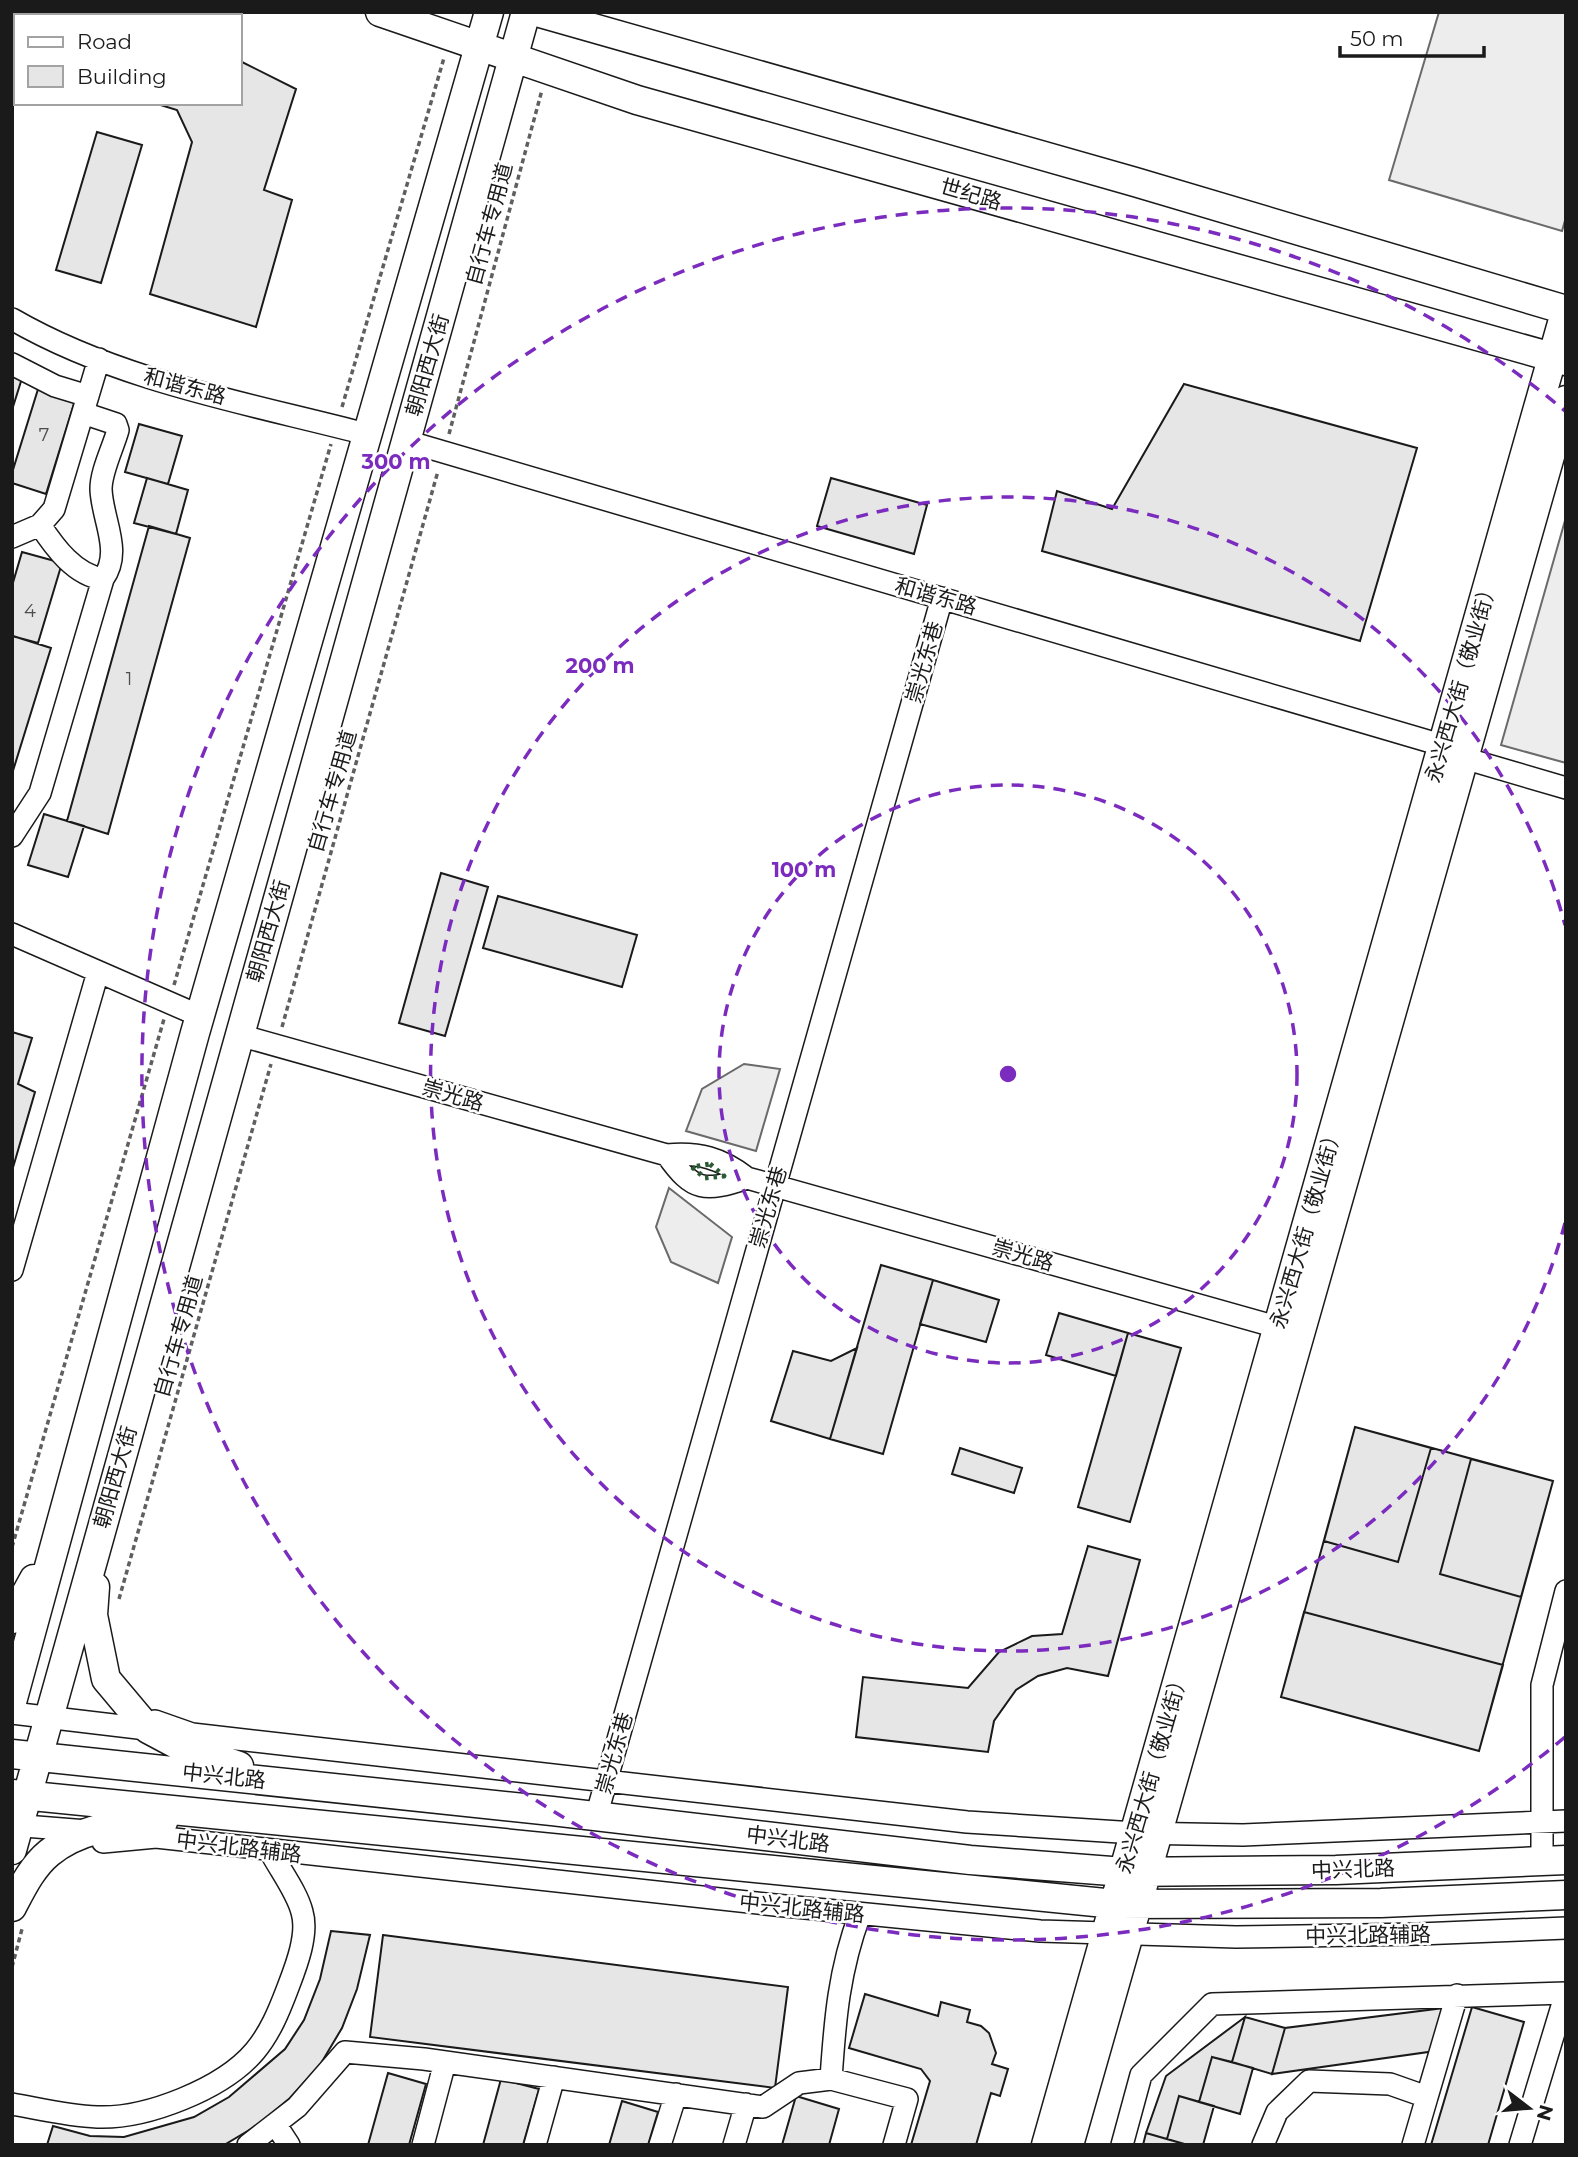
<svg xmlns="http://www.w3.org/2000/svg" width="1578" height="2157" font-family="Montserrat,'Noto Sans SC',sans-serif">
	<rect width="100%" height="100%" fill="#fff"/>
	<!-- built -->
	<path fill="#ededed" stroke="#6a6a6a" stroke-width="2" d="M1439,12h127v205l-4,14 -173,-51z
		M1566,517v246l-65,-18z
		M744,1064l36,5 -24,82 -70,-20 16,-42z
		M669,1188l63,49 -14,46 -47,-21 -15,-35z"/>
	<!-- building -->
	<path fill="#e6e6e6" stroke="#1a1a1a" stroke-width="2" d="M12,12h75l-1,4h-70v23l-4,-1z
		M87,12h57l7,4h-65z
		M240,61l56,28 -32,101 28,10 -36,127 -106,-33 42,-152 -15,-32 -23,-7h86z
		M97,132l45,13 -41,138 -45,-13z
		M12,372l11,3 -11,35z
		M1184,384l233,64 -57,193 -318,-90 15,-60 55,18z
		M39,386l37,11 -30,97 -34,-11v-10z
		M139,424l43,12 -14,48 -43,-12z
		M147,478l41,12 -12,44 -42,-11z
		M831,478l96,27 -13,49 -97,-28z
		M149,526l41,12 -82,296 -41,-13z
		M22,552l40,11 -24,80 -26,-7v-50z
		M13,636l38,12 -39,126v-137z
		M44,814l40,12 -16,51 -40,-12z
		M441,873l47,14 -43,149 -46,-13z
		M498,896l139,39 -15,52 -139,-39z
		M12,1032l20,6 -14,46 17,8 -23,79z
		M881,1265l52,15 -50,174 -53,-15z
		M933,1280l66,20 -13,42 -66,-18z
		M1059,1313l69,20 -12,43 -70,-21z
		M1128,1333l53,15 -51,174 -52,-15z
		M857,1348l-27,91 -59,-18 22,-70 38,10z
		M1355,1427l198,54 -74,270 -198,-54z
		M1355,1427l76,21 -33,114 -74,-21z
		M960,1448l62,20 -8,25 -62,-19z
		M1471,1459l82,22 -32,116 -81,-23z
		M1088,1546l52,14 -32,116 -41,-8 -29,8 -22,14 -22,31 -6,31 -132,-15 7,-60 105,11 31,-36 33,-16 30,-2z
		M1304,1612l199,53 -24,86 -198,-54z
		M331,1931l39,4 -13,54 -15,39 -22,37 -30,33 -32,27 -34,20h-177l6,-19 37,10 34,1 70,-20 35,-20 56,-48 19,-29 16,-41z
		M383,1935l405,52 -13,101 -405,-51z
		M865,1994l73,22 3,-14 29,8 -3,12 14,4 8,7 7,20 -4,11 16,5 -8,27 -9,-3 -15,52h-65l19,-64 -9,-12 -72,-21z
		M1472,2007l52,15 -36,123h-57z
		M1444,2008l-9,43 -163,23 13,-46z
		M1245,2017l40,11 -13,46 -40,-12z
		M1245,2017l-13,45 -20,-5 -13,45 -20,-6 -12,43 -21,-6 20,-57z
		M1212,2057l41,11 -13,46 -41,-12z
		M388,2073l38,11 -17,61h-41z
		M501,2079l38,10 -16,56h-40z
		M796,2096l43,13 -10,36h-47z
		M1179,2096l35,10 -11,39h-15l-21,-6z
		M622,2101l36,11 -10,33h-39z
		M1146,2133l38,11v1h-41z"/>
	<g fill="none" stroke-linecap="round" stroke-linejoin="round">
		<!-- minor casing -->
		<g stroke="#1a1a1a" stroke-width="24">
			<path id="minor" d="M12,319c107,62 235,84 354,115
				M12,364l43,22 33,10
				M406,441l1049,308
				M40,525c15,23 35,50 63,54 20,-28 -1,-59 -2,-90 0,-18 12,-41 17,-59l-2,-6 -33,-11
				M12,537l28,-12 14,-16 45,-150
				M1450,754l116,34
				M12,836l28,-43 63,-214
				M12,934l188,82
				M239,1035l428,120c32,-3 54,3 80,23l544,153
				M667,1155c26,37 38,37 80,23
				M12,1270l86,-298
				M12,1713l143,17
				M155,1721l37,13 775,88 168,11 108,2 323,-14
				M596,1817l346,-1219
				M12,1825l75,6
				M103,1842l53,-5 619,68 265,26 196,6 183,-3 147,-6
				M1542,1861v-176l24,-94
				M831,2079c4,-60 8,-109 29,-165
				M1427,2097l30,-102
				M12,2104c28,5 57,12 85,13 49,2 126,-28 158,-66 15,-18 24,-40 32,-61 8,-21 22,-55 15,-78 -5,-20 -22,-42 -32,-61
				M276,2125l13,20
				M248,2145l49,-38 48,-55 79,7 339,48 36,-24 32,-4 76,20 -13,46
				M423,2145l22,-83
				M535,2145l19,-68
				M660,2145l16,-51
				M734,2145l12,-41
				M1122,2145l19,-70 71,-71 354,-11
				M1263,2145l14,-33 32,-31 81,3 37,13 -14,48
				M1520,2145l46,-152"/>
		</g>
		<!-- major casing -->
		<g stroke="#1a1a1a" stroke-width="31">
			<path id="major" d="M380,12l257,88 929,261
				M537,12l598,170 431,128
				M95,1587l-2,28 13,64 42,50 30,16 61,21
				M12,1619l22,-40
				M12,1702l183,-669 294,-1021
				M12,1754l540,57 418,49 154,12 212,-2 230,-10
				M12,1794l1103,110 266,-1 185,-8
				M12,1850l514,-1838
				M12,1907c10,-19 20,-40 37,-54 30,-25 77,-31 114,-31
				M1046,2145l520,-1836
				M1069,2145l497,-1745"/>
		</g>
		<!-- path -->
		<path stroke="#5f5f5f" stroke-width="3.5" stroke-dasharray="5 3.5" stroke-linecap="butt" d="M342,407l102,-349
			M449,434l93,-344
			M174,985l157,-541
			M282,1027l156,-556
			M12,1547l152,-528
			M119,1599l152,-535
			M12,1967l10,-38"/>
		<!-- minor -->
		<use href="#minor" stroke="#fff" stroke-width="21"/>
		<!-- major -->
		<use href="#major" stroke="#fff" stroke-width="28"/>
		<!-- hedge -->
		<path stroke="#2b5a34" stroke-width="5" stroke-dasharray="3.5 5" stroke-linecap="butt" d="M710,1164l14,12 -19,2 -13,-11z"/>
	</g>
	<!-- distance rings -->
	<g fill="none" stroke="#7b2cbf" stroke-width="3.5" stroke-dasharray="12 9">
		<circle cx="1008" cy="1074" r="289"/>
		<path d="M1565 1223A577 577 0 1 1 1565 925"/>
		<path d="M1565 1737A866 866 0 1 1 1565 411"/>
	</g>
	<g text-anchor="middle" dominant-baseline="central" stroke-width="5" stroke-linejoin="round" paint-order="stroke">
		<!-- number labels -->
		<g font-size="18" fill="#4d4d4d">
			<text x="44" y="435">7</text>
			<text x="30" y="611">4</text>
			<text x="129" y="679">1</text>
		</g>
		<!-- street labels -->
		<g font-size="21" fill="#1a1a1a" stroke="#fff">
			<text transform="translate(971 194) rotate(16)">世纪路</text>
			<text transform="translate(489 224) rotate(-75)">自行车专用道</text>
			<text transform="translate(427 365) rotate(-74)">朝阳西大街</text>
			<text transform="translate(185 386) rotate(15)">和谐东路</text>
			<text transform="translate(936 596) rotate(16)">和谐东路</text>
			<text transform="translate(924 662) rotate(-74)">崇光东巷</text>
			<text transform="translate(1461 681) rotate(-74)">永兴西大街（敬业街）</text>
			<text transform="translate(332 791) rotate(-74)">自行车专用道</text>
			<text transform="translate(268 931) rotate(-74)">朝阳西大街</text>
			<text transform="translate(453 1095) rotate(16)">崇光路</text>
			<text transform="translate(768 1207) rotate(-74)">崇光东巷</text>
			<text transform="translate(1306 1227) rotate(-74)">永兴西大街（敬业街）</text>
			<text transform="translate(1023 1255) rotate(16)">崇光路</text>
			<text transform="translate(178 1336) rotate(-74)">自行车专用道</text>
			<text transform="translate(115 1477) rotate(-74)">朝阳西大街</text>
			<text transform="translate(614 1753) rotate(-74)">崇光东巷</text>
			<text transform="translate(1152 1772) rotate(-74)">永兴西大街（敬业街）</text>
			<text transform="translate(224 1776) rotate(6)">中兴北路</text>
			<text transform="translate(788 1839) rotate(7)">中兴北路</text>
			<text transform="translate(239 1847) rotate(7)">中兴北路辅路</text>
			<text transform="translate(1353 1869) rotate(-2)">中兴北路</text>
			<text transform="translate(802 1908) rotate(6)">中兴北路辅路</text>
			<text transform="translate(1368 1935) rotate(-1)">中兴北路辅路</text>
		</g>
	</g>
	<circle cx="1008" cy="1074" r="10" fill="#7b2cbf" stroke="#fff" stroke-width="3.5"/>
	<g font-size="21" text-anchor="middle" font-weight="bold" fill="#7b2cbf" stroke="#fff" stroke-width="5" stroke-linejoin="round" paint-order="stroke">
		<text x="396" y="469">300 m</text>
		<text x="600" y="673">200 m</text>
		<text x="804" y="877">100 m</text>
	</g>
	<!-- border -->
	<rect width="1578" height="2157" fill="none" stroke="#1a1a1a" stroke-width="28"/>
	<!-- legend -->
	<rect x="14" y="14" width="228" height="91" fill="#ffffff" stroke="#a3a3a3" stroke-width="2"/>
	<rect x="28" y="37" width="35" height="10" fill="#ffffff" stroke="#a3a3a3" stroke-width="2"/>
	<text x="77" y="49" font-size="21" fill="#1a1a1a">Road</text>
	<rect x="28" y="66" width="35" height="21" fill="#e6e6e6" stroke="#a3a3a3" stroke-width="2"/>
	<text x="77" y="84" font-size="21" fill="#1a1a1a">Building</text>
	<!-- north arrow -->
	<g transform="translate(1529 2108) rotate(106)" stroke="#ffffff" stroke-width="5" paint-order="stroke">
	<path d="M0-5L12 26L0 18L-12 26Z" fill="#1a1a1a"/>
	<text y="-10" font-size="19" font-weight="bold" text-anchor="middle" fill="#1a1a1a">N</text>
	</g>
	<!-- scale -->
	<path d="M1340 46v10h144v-10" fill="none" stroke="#1a1a1a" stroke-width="3.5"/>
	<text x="1350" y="46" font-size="21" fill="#1a1a1a" stroke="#ffffff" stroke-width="5" paint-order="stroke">50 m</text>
</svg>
